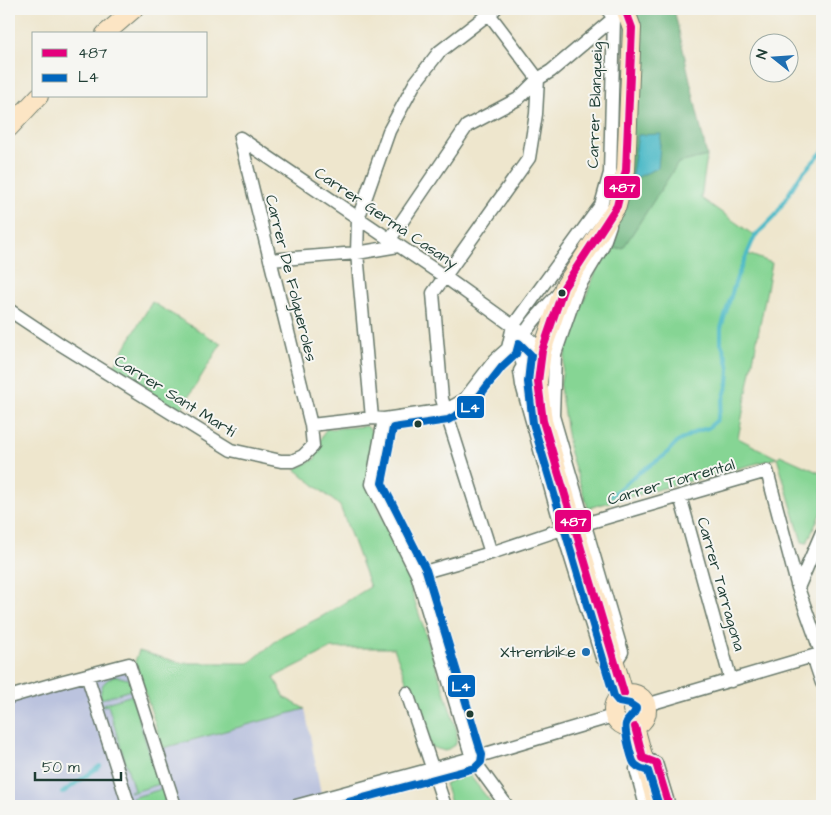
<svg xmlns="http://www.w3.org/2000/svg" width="831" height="815" font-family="'Architects Daughter',sans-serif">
	<rect width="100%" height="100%" fill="#f6f6f2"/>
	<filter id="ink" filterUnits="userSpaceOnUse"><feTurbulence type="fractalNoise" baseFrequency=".02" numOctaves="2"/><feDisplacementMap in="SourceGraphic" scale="10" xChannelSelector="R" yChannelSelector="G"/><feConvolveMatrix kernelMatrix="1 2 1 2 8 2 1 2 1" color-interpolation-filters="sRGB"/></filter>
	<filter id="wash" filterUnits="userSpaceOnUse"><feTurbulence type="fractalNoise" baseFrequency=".0096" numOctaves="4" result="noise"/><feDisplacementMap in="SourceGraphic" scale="20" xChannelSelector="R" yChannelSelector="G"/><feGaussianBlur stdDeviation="1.12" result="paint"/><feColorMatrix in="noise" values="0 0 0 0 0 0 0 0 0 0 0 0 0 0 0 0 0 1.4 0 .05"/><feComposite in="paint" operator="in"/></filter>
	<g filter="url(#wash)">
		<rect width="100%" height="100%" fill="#eee6cd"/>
		<!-- industrial -->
		<path fill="#bbc3de" d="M129,664l28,86 148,-41 17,90 -31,7h-282v-112z"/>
		<!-- green -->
		<path fill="#86d594" stroke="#528964" d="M707,156l-6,42 54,38 -7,18 24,9 -34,175 39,20 3,-3 42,19v36l-15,33 -5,-1 -25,-84 -189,50 -18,-55 -10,-66 7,-44 38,-94 18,-1 55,-85z
			M152,302l69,42 -44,72 -68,-42z
			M367,426l8,10 -6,49 39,95 49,151 -1,13 -11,7 -14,-4 -37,-99h-62l-58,29 11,21 20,11 -142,39 -28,-87 4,-10 42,12h68l33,-27 39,-19 49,-30 -30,-81 -45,-37 20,-10 4,-17 7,-13z
			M115,676l13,3 6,10 -33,10c-2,-12 3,-19 14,-23z
			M136,694v2l-4,1 26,85 5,-1v2l-33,10v-2l4,-1 -26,-85 -5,1v-2z
			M467,772l27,34h-42l-7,-22z
			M165,788v12l-5,6h-23l-5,-8z"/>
		<!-- forest -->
		<path fill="#6cb67e" stroke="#467a59" d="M625,9h49l33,147 -29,7 -55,85 -18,1 21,-79z"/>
		<!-- water -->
		<path fill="#4dbac7" stroke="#367c7e" d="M661,134l-3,34 -27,12 7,-45z"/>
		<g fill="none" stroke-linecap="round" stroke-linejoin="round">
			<!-- stream -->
			<path stroke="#4dbac7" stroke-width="4" d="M612,495l25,-21 27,-18 12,-13 21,-12 11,-3 9,-8 11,-37 1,-14 -3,-13 -5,-13v-15l16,-51 18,-41 20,-20 24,-39 23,-25
				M62,793l38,-27"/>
		</g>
	</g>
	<g filter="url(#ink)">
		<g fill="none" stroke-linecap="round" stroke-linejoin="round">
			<!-- street casing -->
			<g stroke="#67786a" stroke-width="15">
				<path id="street" d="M489,14l49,65
					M240,138l205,139 79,57 18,17
					M390,239l77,-113 51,-27 20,-20 13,-8 63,-53
					M270,260l87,-7 41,-7
					M9,310l51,34 171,106 50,11h11l11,-5 10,-10 -2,-21 -71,-287
					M508,348l5,-22 88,-121 9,-32 4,-155 -7,-9
					M523,366l-3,5 2,14 40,144 40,129 13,5 7,-11 -69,-236 2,-62 22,-64 25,-42 8,-23
					M525,373c-2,-8 -6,-18 -5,-27 2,-17 28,-40 39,-53
					M372,418l-15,-165 1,-34 31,-88 26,-48 24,-31 56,-43
					M384,419l-12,65 45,90 55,184 35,48
					M311,425l61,-7 12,1 62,-9 18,-10 31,-40 19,-17
					M680,496l51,185
					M584,524l183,-53 31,117 21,59
					M491,553l-49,-154 -9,-106 96,-135 7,-44 2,-35
					M417,574l74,-21 71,-24
					M798,588l24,-56
					M813,656l9,27
					M87,675l42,131
					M407,693l38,113
					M9,697l55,-16 65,-17 46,142
					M646,705l167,-49
					M296,806l176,-48 141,-42
					M646,806l-10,-37 7,-11 13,5 13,43"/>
			</g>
			<!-- secondary casing -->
			<g stroke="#67786a" stroke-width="20">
				<path id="secondary" d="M105,34l29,-25
					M9,128l30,-32
					M613 710a17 17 0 1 1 34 0a17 17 0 1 1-34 0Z
					M624,693l-81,-272 -5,-39 4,-31 22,-64 53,-81 9,-36 6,-142 -7,-19
					M635,727l22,79"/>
			</g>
			<!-- street -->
			<use href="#street" stroke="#fff" stroke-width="12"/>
			<!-- secondary -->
			<use href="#secondary" stroke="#fce5c4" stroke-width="18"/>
			<!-- bus-1 casing -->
			<g stroke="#f6f6f2" stroke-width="11">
				<path id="bus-1" d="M624,693l-81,-272 -5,-39 4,-31 22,-64 53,-81 9,-36 6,-142 -7,-19
					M635,727l8,31 13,5 13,43"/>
			</g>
			<!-- bus-2 casing -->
			<g stroke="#f6f6f2" stroke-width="11">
				<path id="bus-2" d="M333,806l142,-38 6,-6 1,-7 -56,-185 -44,-87 11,-55 55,-8 22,-12 32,-41 14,-13 3,-11 12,12 -3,27 5,41 81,273 5,6 11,2 6,4c-1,8 -8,9 -10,16 -2,5 5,34 8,39 3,5 9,6 14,8l11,35"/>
			</g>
			<!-- bus-1 -->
			<use href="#bus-1" stroke="#e5007d" stroke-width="8"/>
			<!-- bus-2 -->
			<use href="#bus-2" stroke="#0065bd" stroke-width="8"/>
		</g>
	</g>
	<!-- markers -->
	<g fill="#1f3d34" stroke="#f6f6f2" stroke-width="2">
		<circle cx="562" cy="293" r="4.5"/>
		<circle cx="418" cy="424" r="4.5"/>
		<circle cx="470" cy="714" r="4.5"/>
	</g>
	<circle fill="#1f6fb2" stroke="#f6f6f2" stroke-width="2" cx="586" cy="652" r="5"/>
	<g text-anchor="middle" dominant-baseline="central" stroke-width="4" stroke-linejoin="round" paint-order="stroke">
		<!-- street labels -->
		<g font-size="16" fill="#1f3d34" stroke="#f6f6f2">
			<text transform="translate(595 105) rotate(-88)">Carrer Blanqueig</text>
			<text transform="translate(386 218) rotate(34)">Carrer Germà Casany</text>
			<text transform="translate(291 278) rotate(76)">Carrer De Folgueroles</text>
			<text transform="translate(175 396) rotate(32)">Carrer Sant Martí</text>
			<text transform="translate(671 482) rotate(-16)">Carrer Torrental</text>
			<text transform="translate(721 584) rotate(74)">Carrer Tarragona</text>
		</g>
		<!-- poi labels -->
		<g font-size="16" fill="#1f3d34" stroke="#f6f6f2" text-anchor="end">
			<text x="576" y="652">Xtrembike</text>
		</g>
	</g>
	<g stroke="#f6f6f2" stroke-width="2">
		<rect x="603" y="175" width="38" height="24" rx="5" fill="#e5007d"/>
		<rect x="456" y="395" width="29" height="24" rx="5" fill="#0065bd"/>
		<rect x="554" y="509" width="38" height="24" rx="5" fill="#e5007d"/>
		<rect x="447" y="674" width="29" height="24" rx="5" fill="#0065bd"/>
	</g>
	<g font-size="14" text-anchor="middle" font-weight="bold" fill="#fff">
		<text x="622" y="192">487</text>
		<text x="470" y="412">L4</text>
		<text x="573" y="526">487</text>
		<text x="461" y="691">L4</text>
	</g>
	<!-- margin -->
	<rect width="831" height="815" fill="none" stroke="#f6f6f2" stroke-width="30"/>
	<!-- legend -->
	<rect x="32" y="32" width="175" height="65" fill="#f6f6f2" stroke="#a0aca6"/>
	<rect x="42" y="49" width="25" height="8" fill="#e5007d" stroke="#a0aca6"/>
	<text x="78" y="58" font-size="15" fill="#1f3d34">487</text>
	<rect x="42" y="74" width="25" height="8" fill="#0065bd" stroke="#a0aca6"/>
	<text x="78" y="82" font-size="15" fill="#1f3d34">L4</text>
	<!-- north arrow -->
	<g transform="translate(774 58) rotate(287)"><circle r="24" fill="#f6f6f2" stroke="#a0aca6"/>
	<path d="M0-4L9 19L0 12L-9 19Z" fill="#1f6fb2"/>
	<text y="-8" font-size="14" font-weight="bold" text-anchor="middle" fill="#1f3d34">N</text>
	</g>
	<!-- scale -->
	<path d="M35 772v8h86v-8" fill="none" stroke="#1f3d34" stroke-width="2.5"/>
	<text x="42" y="772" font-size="15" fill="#1f3d34" stroke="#f6f6f2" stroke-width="4" paint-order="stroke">50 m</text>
</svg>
